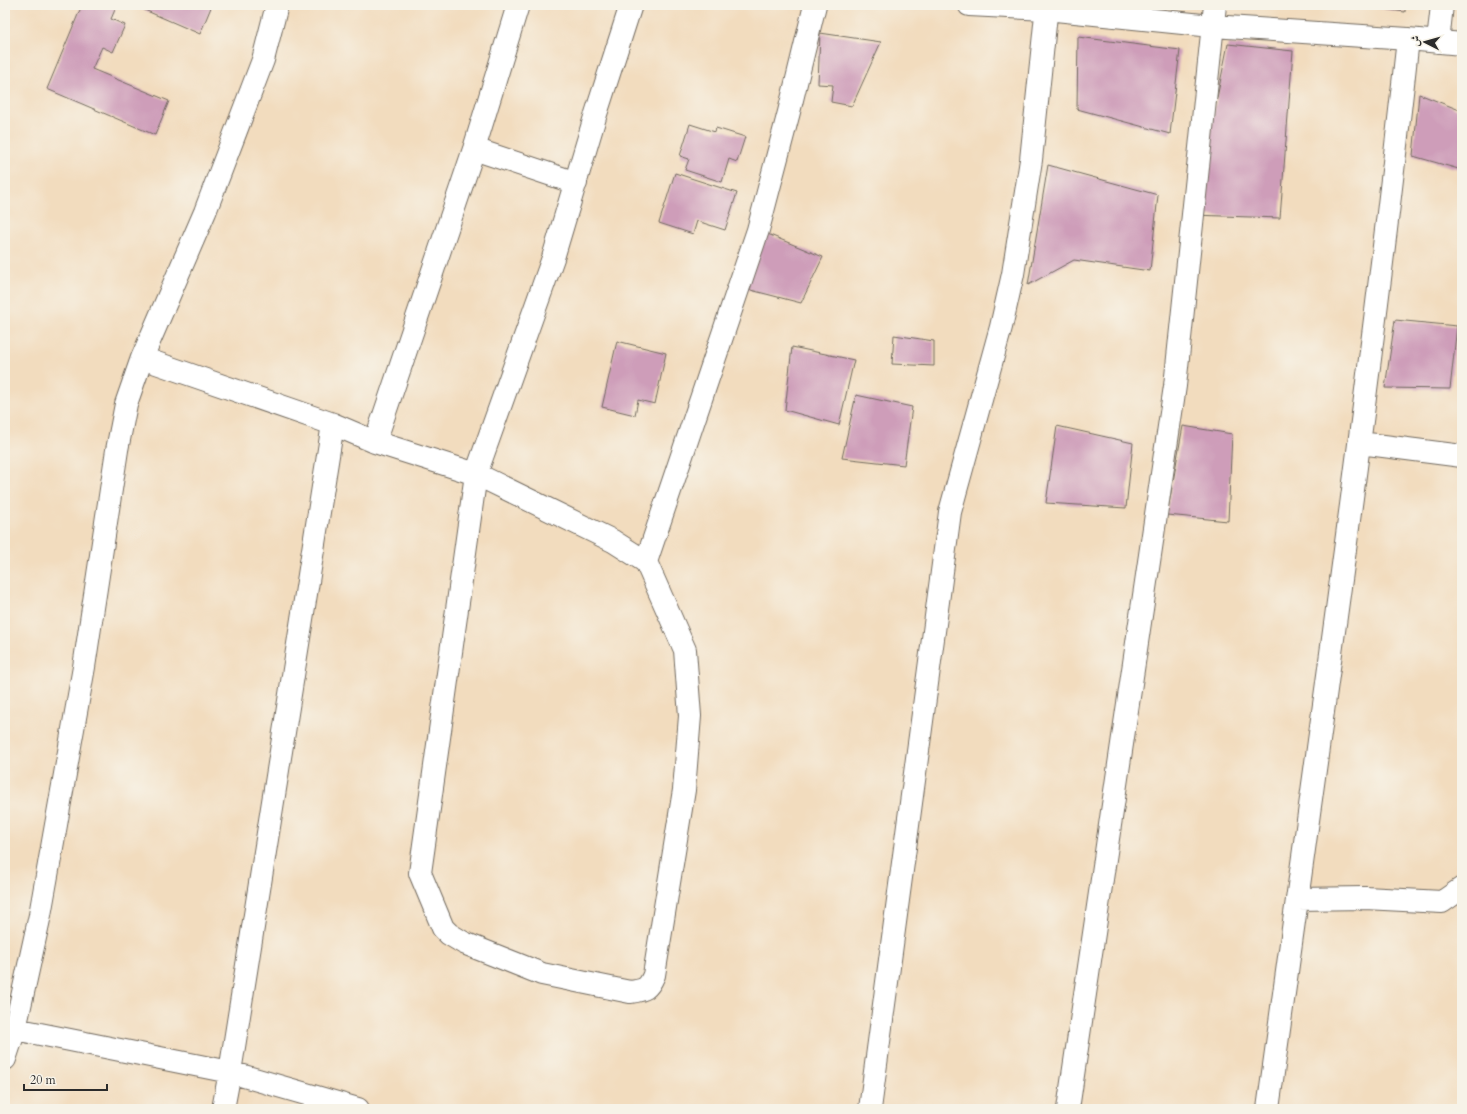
<svg xmlns="http://www.w3.org/2000/svg" width="1467" height="1114" font-family="Cardo,Amiri,serif">
	<rect width="100%" height="100%" fill="#f7f3e8"/>
	<filter id="ink" filterUnits="userSpaceOnUse"><feTurbulence type="fractalNoise" baseFrequency=".025" numOctaves="2"/><feDisplacementMap in="SourceGraphic" scale="8" xChannelSelector="R" yChannelSelector="G"/><feConvolveMatrix kernelMatrix="1 2 1 2 8 2 1 2 1" color-interpolation-filters="sRGB"/></filter>
	<filter id="wash" filterUnits="userSpaceOnUse"><feTurbulence type="fractalNoise" baseFrequency=".012" numOctaves="4" result="noise"/><feDisplacementMap in="SourceGraphic" scale="16" xChannelSelector="R" yChannelSelector="G"/><feGaussianBlur stdDeviation="0.9" result="paint"/><feColorMatrix in="noise" values="0 0 0 0 0 0 0 0 0 0 0 0 0 0 0 0 0 1.4 0 .05"/><feComposite in="paint" operator="in"/></filter>
	<g filter="url(#wash)">
		<rect width="100%" height="100%" fill="#f2dcbe"/>
		<g id="blocks">
			<!-- building -->
			<path fill="#ce9db9" d="M82,5h35l-6,14 14,6 -12,27 -11,-5 -10,22 77,32 -14,34 -108,-46z
				M133,5h79l-12,29z
				M1363,5h42v7l-42,-6z
				M820,33l61,9 -29,64 -21,-4 2,-17 -15,-1z
				M1078,37l102,13 -10,84 -93,-25z
				M1228,44l65,7 -13,167 -87,-3z
				M1419,94l43,17v59l-49,-14z
				M690,124l25,8 1,-4 29,9 -8,25 -8,-3 -7,23 -37,-12 4,-11 -9,-3z
				M1048,165l110,30 -8,76 -76,-11 -46,25z
				M675,173l62,20 -12,37 -28,-9 -4,13 -34,-11z
				M758,230l65,27 -22,46 -62,-16z
				M1395,320l62,6 -7,63 -65,-1z
				M894,335l40,6v25l-42,-2z
				M617,341l49,12 -11,51 -17,-4 -3,15 -33,-8z
				M792,347l62,13 -15,65 -54,-15z
				M856,395l56,12 -8,58 -62,-7z
				M1057,426l76,17 -7,65 -80,-5z
				M1183,426l49,8 -4,87 -61,-6z"/>
		</g>
	</g>
	<g filter="url(#ink)">
		<use href="#blocks" fill-opacity="0" stroke="#71695e" stroke-width="1"/>
		<g fill="none" stroke-linecap="round" stroke-linejoin="round">
			<!-- street casing -->
			<g stroke="#71695e" stroke-width="24">
				<path id="street" d="M969,5l77,4 166,17 196,13 54,5
					M1438,42l4,-37
					M474,149l102,34
					M142,358l191,66 42,18 101,32 137,67 33,21 39,88 5,66 -6,74 -30,185c-6,14 -9,15 -24,17l-88,-18 -78,-31 -15,-9 -6,-6 -23,-55 56,-399 77,-216 42,-141 36,-112
					M375,442l99,-293 44,-144
					M1360,443l102,13
					M646,562l112,-332 31,-118 26,-107
					M1297,899l68,-1 77,4 20,-14
					M15,1029l215,43 128,37
					M5,1059l10,-30 25,-114 44,-248 33,-217 9,-46 16,-46 63,-146 58,-152 14,-55
					M223,1109l7,-37 103,-648
					M870,1109l80,-597 51,-185 12,-53 18,-114 16,-155
					M1068,1109l107,-723 40,-381
					M1268,1109c49,-356 101,-713 140,-1070"/>
			</g>
			<!-- street -->
			<use href="#street" stroke="#fff" stroke-width="22"/>
		</g>
	</g>
	<!-- margin -->
	<rect width="1467" height="1114" fill="none" stroke="#f7f3e8" stroke-width="20"/>
	<!-- north arrow -->
	<g transform="translate(1425 42) rotate(276)" stroke="#f7f3e8" stroke-width="3" paint-order="stroke">
	<path d="M0-3L7 15L0 10L-7 15Z" fill="#2b2b2b"/>
	<text y="-6" font-size="11" font-weight="bold" text-anchor="middle" fill="#2b2b2b">ش</text>
	</g>
	<!-- scale -->
	<path d="M24 1084v6h83v-6" fill="none" stroke="#2b2b2b" stroke-width="2"/>
	<text x="30" y="1084" font-size="12" fill="#2b2b2b" stroke="#f7f3e8" stroke-width="3" paint-order="stroke">20 m</text>
</svg>
